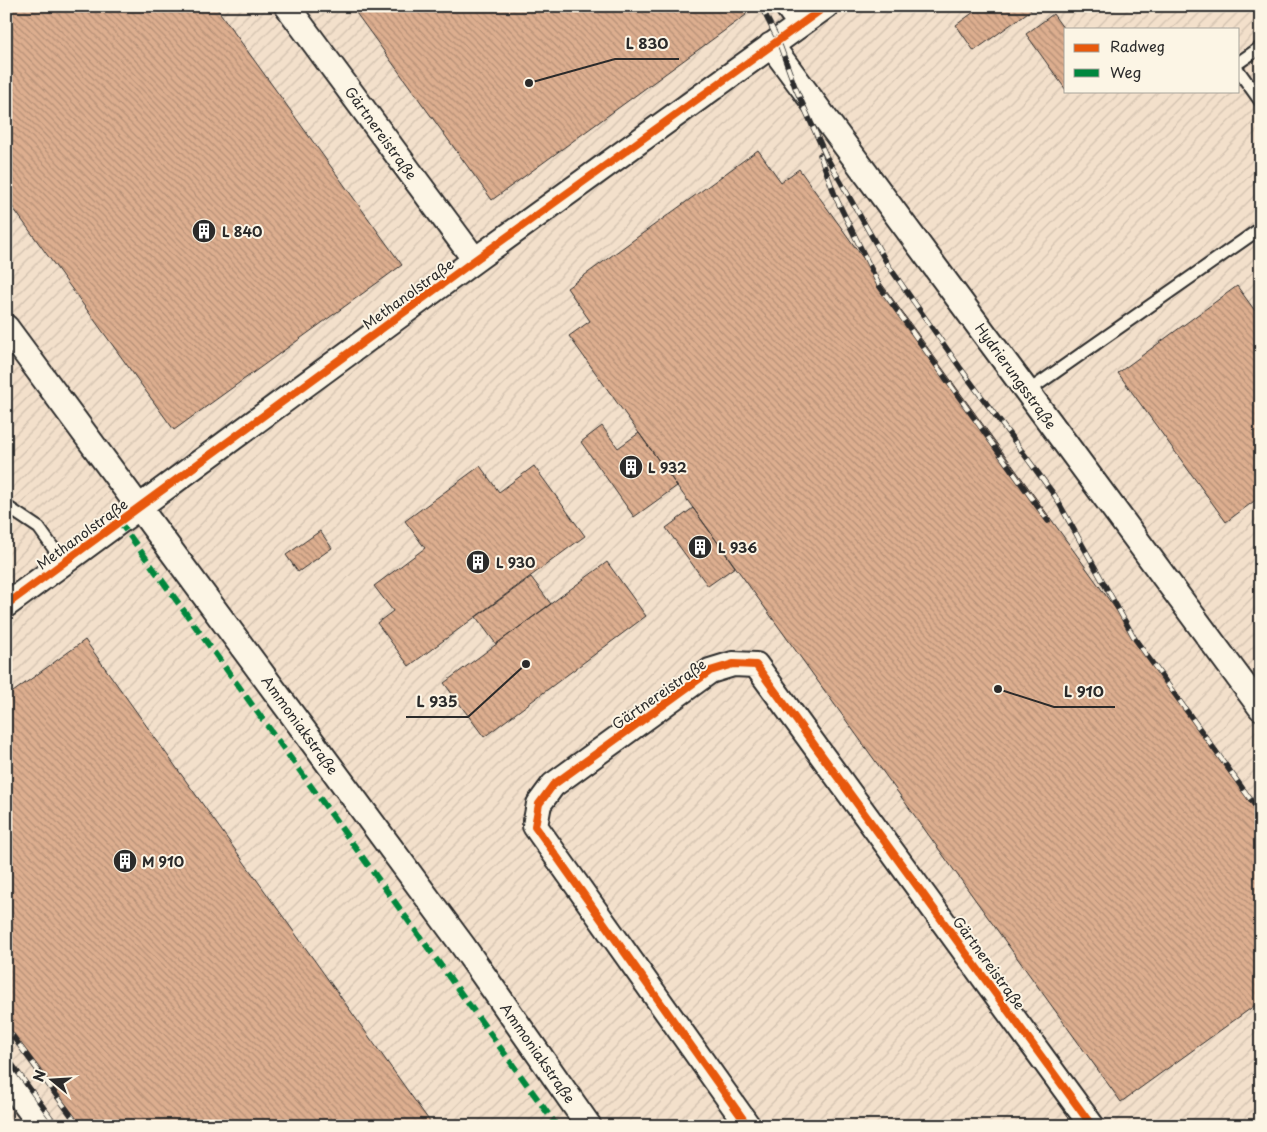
<svg xmlns="http://www.w3.org/2000/svg" width="1267" height="1132" font-family="'Playpen Sans',sans-serif">
	<defs>
		<pattern id="industrial-furrows" width="10" height="10" patternUnits="userSpaceOnUse" patternTransform="scale(1.25)"><rect width="10" height="10" fill="#f3e0cb"/><path d="M-1 1l2-2M0 10L10 0M9 11l2-2" fill="none" stroke="#d0c0ae"/></pattern>
		<pattern id="building-back-hatch" width="6" height="6" patternUnits="userSpaceOnUse" patternTransform="scale(1.25)"><rect width="6" height="6" fill="#ddae8f"/><path d="M-1 5l2 2M0 0l6 6M5-1l2 2" fill="none" stroke="#b38e75"/></pattern>
	</defs>
	<rect width="100%" height="100%" fill="#fcf5e5"/>
	<filter id="ink" filterUnits="userSpaceOnUse"><feTurbulence type="fractalNoise" baseFrequency=".02" numOctaves="2"/><feDisplacementMap in="SourceGraphic" scale="10" xChannelSelector="R" yChannelSelector="G"/><feConvolveMatrix kernelMatrix="1 2 1 2 8 2 1 2 1" color-interpolation-filters="sRGB"/></filter>
	<g filter="url(#ink)">
		<!-- industrial -->
		<path fill="url(#industrial-furrows)" fill-rule="evenodd" d="M6,6h1255v1120h-1255zM1066,29h172v62h-172z"/>
		<!-- building -->
		<path fill="url(#building-back-hatch)" stroke="#2b2b2b" d="M6,6h209l187,259 -228,165 -168,-232z
			M351,6h389l6,9 -254,185z
			M982,6h46l3,4 -57,41 -18,-26z
			M1053,14l13,18v58l-40,-56z
			M758,150l23,32 18,-13 462,642v190l-140,101 -552,-766 21,-15 -23,-33z
			M1237,286l24,33v177l-35,26 -108,-149z
			M602,426l16,22 21,-15 38,53 -43,31 -53,-75z
			M480,466l19,26 35,-26 51,70 -176,130 -32,-43 16,-12 -19,-25 51,-38 -20,-27z
			M693,508l42,59 -27,19 -42,-58z
			M320,531l12,17 -34,24 -12,-17z
			M607,562l39,54 -162,121 -40,-54z
			M531,577l20,27 -55,40 -20,-27z
			M85,640l348,486h-354l-73,-102v-327z"/>
		<g fill="none" stroke-linecap="round" stroke-linejoin="round">
			<!-- lane casing -->
			<g stroke="#2b2b2b" stroke-width="15">
				<path id="lane" d="M1238,63l23,-16
					M1238,70l23,32
					M1027,392l234,-164
					M6,506l33,22 25,35"/>
			</g>
			<!-- street casing -->
			<g stroke="#2b2b2b" stroke-width="28">
				<path id="street" d="M287,6l188,254
					M787,6l13,18
					M771,45l490,663
					M6,327l457,619 126,180
					M6,605l469,-345 351,-254
					M6,1078l35,48
					M748,1126l-213,-300 4,-22 14,-19 157,-114 23,-7 23,1 336,461"/>
			</g>
			<!-- lane -->
			<use href="#lane" stroke="#fcf5e5" stroke-width="11"/>
			<!-- street -->
			<use href="#street" stroke="#fcf5e5" stroke-width="24"/>
			<!-- rail casing -->
			<g stroke="#2b2b2b" stroke-width="5.5">
				<path id="rail" d="M761,6l17,34 17,47 31,69 62,109 73,104 94,127 80,143 126,175
					M820,155l16,43 44,89 168,234
					M6,1027l73,99
					M6,1056l51,70"/>
			</g>
			<!-- rail -->
			<use href="#rail" stroke="#fcf5e5" stroke-width="4" stroke-dasharray="11" stroke-linecap="butt"/>
			<!-- quiet -->
			<path stroke="#00873e" stroke-width="6" stroke-dasharray="12 6" stroke-linecap="butt" d="M119,521l438,605"/>
			<!-- cycleway casing -->
			<g stroke="#fcf5e5" stroke-width="11">
				<path id="cycleway" d="M6,605l469,-345 351,-254
					M748,1126l-213,-300 4,-22 14,-19 157,-114 23,-7 23,1 336,461"/>
			</g>
			<!-- cycleway -->
			<use href="#cycleway" stroke="#e8590c" stroke-width="8"/>
		</g>
	</g>
	<!-- icons -->
	<defs>
		<g id="building-disc" transform="scale(1.25)"><circle r="9.5" fill="#2b2b2b" stroke="#fcf5e5"/><path d="M-4-6H4V6H1V3H-1V6H-4ZM-2.5-4.3h1.7v1.8h-1.7ZM.8-4.3h1.7v1.8H.8ZM-2.5-1h1.7V.8h-1.7ZM.8-1h1.7V.8H.8Z" fill="#fff"/></g>
	</defs>
	<g fill-rule="evenodd">
		<use href="#building-disc" x="204" y="231"/>
		<use href="#building-disc" x="631" y="467"/>
		<use href="#building-disc" x="700" y="547"/>
		<use href="#building-disc" x="478" y="562"/>
		<use href="#building-disc" x="125" y="861"/>
	</g>
	<g text-anchor="middle" dominant-baseline="central" stroke-width="4" stroke-linejoin="round" paint-order="stroke">
		<!-- street labels -->
		<g font-size="14" fill="#2b2b2b" stroke="#fcf5e5">
			<text transform="translate(381 133) rotate(54)">Gärtnereistraße</text>
			<text transform="translate(408 294) rotate(-36)">Methanolstraße</text>
			<text transform="translate(1016 376) rotate(54)">Hydrierungsstraße</text>
			<text transform="translate(82 534) rotate(-36)">Methanolstraße</text>
			<text transform="translate(659 694) rotate(-35)">Gärtnereistraße</text>
			<text transform="translate(300 725) rotate(54)">Ammoniakstraße</text>
			<text transform="translate(989 963) rotate(54)">Gärtnereistraße</text>
			<text transform="translate(538 1053) rotate(55)">Ammoniakstraße</text>
		</g>
		<!-- poi labels -->
		<g font-size="14" font-weight="bold" fill="#2b2b2b" stroke="#fcf5e5" text-anchor="start">
			<text x="222" y="231">L 840</text>
			<text x="648" y="467">L 932</text>
			<text x="718" y="547">L 936</text>
			<text x="496" y="562">L 930</text>
			<text x="142" y="861">M 910</text>
		</g>
	</g>
	<!-- callouts -->
	<path fill="none" stroke="#2b2b2b" stroke-width="2" d="M529 83L615 59H679M998 689L1054 707H1115M526 664L468 717H406"/>
	<g fill="#2b2b2b" stroke="#fcf5e5" stroke-width="2">
		<circle cx="529" cy="83" r="5"/>
		<circle cx="998" cy="689" r="5"/>
		<circle cx="526" cy="664" r="5"/>
	</g>
	<g font-size="15" text-anchor="middle" font-weight="bold" fill="#2b2b2b" stroke="#fcf5e5" stroke-width="4" stroke-linejoin="round" paint-order="stroke">
		<text x="647" y="49">L 830</text>
		<text x="1084" y="697">L 910</text>
		<text x="437" y="707">L 935</text>
	</g>
	<!-- margin -->
	<rect width="1267" height="1132" fill="none" stroke="#fcf5e5" stroke-width="25"/>
	<rect x="12" y="12" width="1242" height="1107" fill="none" stroke="#2b2b2b" stroke-width="2" filter="url(#ink)"/>
	<!-- legend -->
	<rect x="1064" y="28" width="175" height="65" fill="#fcf5e5" stroke="#a8a49b"/>
	<rect x="1074" y="44" width="25" height="8" fill="#e8590c" stroke="#a8a49b"/>
	<text x="1110" y="52" font-size="15" fill="#2b2b2b">Radweg</text>
	<rect x="1074" y="69" width="25" height="8" fill="#00873e" stroke="#a8a49b"/>
	<text x="1110" y="78" font-size="15" fill="#2b2b2b">Weg</text>
	<!-- north arrow -->
	<g transform="translate(52 1080) rotate(288)" stroke="#fcf5e5" stroke-width="4" paint-order="stroke">
	<path d="M0-4L9 19L0 12L-9 19Z" fill="#2b2b2b"/>
	<text y="-8" font-size="14" font-weight="bold" text-anchor="middle" fill="#2b2b2b">N</text>
	</g>
</svg>
